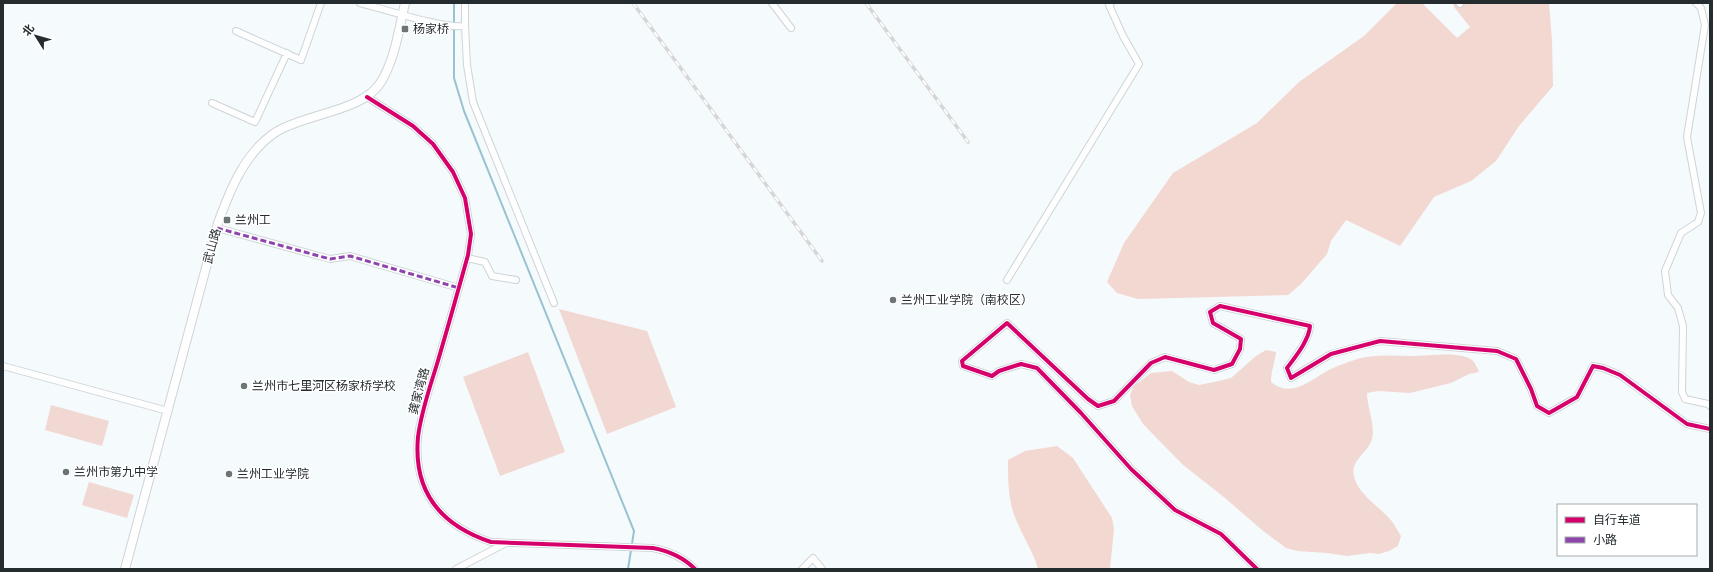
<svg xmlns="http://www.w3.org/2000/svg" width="1713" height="572" font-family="'Crimson Pro','Noto Sans SC',serif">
	<rect width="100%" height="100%" fill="#f5fafc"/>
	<!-- green -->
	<path fill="#f2d8d2" d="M559,309l88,22 29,76 -69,27z
		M1266,350l10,2c-1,10 -5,19 -5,30 21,17 39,-2 58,-12 8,-4 19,-8 28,-11 18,-5 36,-3 54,-3 17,0 39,-4 55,1 8,2 10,8 13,15l-10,2 -18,9 -41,10 -32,-2 -11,2c0,15 10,35 4,49 -5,11 -21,20 -17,34 4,18 23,29 35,42 5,5 8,12 12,18l-3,10 -9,5 -10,3 -9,-1 -23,3 -20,-3 -30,-2 -11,-3 -24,-18 -37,-32 -43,-34 -39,-40 -11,-18 -2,-11 4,-9 17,-13 21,-2 17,11 10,3 20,-4 12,-3 25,-22z
		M528,352l37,100 -65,24 -37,-99z
		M51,405l58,16 -7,25 -57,-16z
		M89,482l45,13 -7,23 -45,-13z"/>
	<!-- forest -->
	<path fill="#f3d7d1" d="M1397,3h25l35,35 13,-11 -16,-20 -1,-4h96l3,38 1,45 -34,40 -23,35 -25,20 -37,16 -34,49 -54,-26 -15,21 -4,13 -26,30 -13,11 -150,4 -21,-6 -10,-11 17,-39 49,-70 84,-50 42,-41 65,-46z
		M1057,446l16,12 39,60 2,11 -4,40h-72c-4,-16 -14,-30 -20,-45 -10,-20 -10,-42 -10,-64l17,-9z"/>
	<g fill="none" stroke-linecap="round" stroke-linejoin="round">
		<!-- stream -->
		<path stroke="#99c2d3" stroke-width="2" d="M454,3v75l10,33 170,420 -6,38"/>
		<!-- street casing -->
		<g stroke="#ced4d7" stroke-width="8">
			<path id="street" d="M360,3c24,6 83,26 105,23l2,39 6,37 81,201
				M772,3l19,25
				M1459,3l1,1
				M1696,3l5,5 4,17 -18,112 14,76 -3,9 -17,11 -16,38 3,24 10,13 5,18 -1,66 3,7 23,5 2,2
				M465,26v-23
				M236,31l65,29 20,-57
				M367,97l46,29 20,18 20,28 12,26 6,36 -3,21c-10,36 -20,72 -31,109 -7,23 -16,48 -19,73 -5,55 22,88 73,105l162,6c16,3 30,9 42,21
				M212,103l43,19 32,-69
				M217,228l113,31 20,-3 109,32
				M467,258l18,4 7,14 24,4
				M1007,280l132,-216 -16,-28 -14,-31 2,-2
				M3,366l165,45
				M456,569l50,-26
				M802,569l11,-11 9,11
				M1257,569l-36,-35 -46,-24 -44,-41 -50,-56 -44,-45 -16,-4 -22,7 -7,5 -29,-10 -1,-5 45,-38 81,76 10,7 16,-5 37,-38 14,-6 49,13 18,-6 8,-15 1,-10 -28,-16 -3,-11 10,-6 90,20c-1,14 -14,30 -23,42l4,10 40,-24 49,-13 117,10 19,8 15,30 6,17 12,7 28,-16 16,-31 10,2 17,7 67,49 23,5"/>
		</g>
		<!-- secondary casing -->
		<g stroke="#ced4d7" stroke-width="10">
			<path id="secondary" d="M125,569l93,-346c12,-33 27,-71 58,-91 31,-19 86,-20 105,-50 14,-23 18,-53 24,-79"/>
		</g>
		<!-- street -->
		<use href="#street" stroke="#fefeff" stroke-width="6"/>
		<!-- secondary -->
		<use href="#secondary" stroke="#fefeff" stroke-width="8"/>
		<!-- rail casing -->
		<g stroke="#d5d6d7" stroke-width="3.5">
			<path id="rail" d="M633,3l189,258
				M866,3l102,139"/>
		</g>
		<!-- rail -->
		<use href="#rail" stroke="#fff" stroke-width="2" stroke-dasharray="6" stroke-linecap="butt"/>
		<!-- quiet -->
		<path stroke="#8e44ad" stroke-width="3" stroke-dasharray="6 3" stroke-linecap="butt" d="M217,228l113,31 20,-3 109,32"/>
		<!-- cycleway casing -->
		<g stroke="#fff" stroke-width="6">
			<path id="cycleway" d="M367,97l46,29 20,18 20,28 12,26 6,36 -3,21c-10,36 -20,72 -31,109 -7,23 -16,48 -19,73 -5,55 22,88 73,105l162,6c16,3 30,9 42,21
				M1257,569l-36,-35 -46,-24 -44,-41 -50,-56 -44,-45 -16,-4 -22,7 -7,5 -29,-10 -1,-5 45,-38 81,76 10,7 16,-5 37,-38 14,-6 49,13 18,-6 8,-15 1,-10 -28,-16 -3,-11 10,-6 90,20c-1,14 -14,30 -23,42l4,10 40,-24 49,-13 117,10 19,8 15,30 6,17 12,7 28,-16 16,-31 10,2 17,7 67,49 23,5"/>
		</g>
		<!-- cycleway -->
		<use href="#cycleway" stroke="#d6006c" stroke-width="4"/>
	</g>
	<!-- markers -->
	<g fill="#6d7477" stroke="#fff" stroke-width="1.5">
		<rect x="401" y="25" width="8" height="8" rx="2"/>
		<rect x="223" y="216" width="8" height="8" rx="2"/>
		<circle cx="893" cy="300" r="4"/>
		<circle cx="244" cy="386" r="4"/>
		<circle cx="66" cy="472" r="4"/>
		<circle cx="229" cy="474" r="4"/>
	</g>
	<g text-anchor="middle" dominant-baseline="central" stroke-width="3" stroke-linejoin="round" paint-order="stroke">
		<!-- poi labels -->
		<g font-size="12" fill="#242c30" stroke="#fff" text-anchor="start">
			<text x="413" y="29">杨家桥</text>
			<text x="235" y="220">兰州工</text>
			<text x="901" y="300">兰州工业学院（南校区）</text>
			<text x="252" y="386">兰州市七里河区杨家桥学校</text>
			<text x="74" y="472">兰州市第九中学</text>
			<text x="237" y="474">兰州工业学院</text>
		</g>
		<!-- street labels -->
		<g font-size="12" fill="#242c30" stroke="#fff">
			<text transform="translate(212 246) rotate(-75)">武山路</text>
			<text transform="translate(419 391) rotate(-75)">龚家湾路</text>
		</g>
	</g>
	<!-- border -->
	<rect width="1713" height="572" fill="none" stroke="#242c30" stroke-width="8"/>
	<!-- legend -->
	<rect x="1557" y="504" width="140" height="52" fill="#ffffff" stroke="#a7abac"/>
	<rect x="1565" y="517" width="20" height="6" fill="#d6006c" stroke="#a7abac"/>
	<text x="1593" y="524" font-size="12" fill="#242c30">自行车道</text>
	<rect x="1565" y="537" width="20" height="6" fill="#8e44ad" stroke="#a7abac"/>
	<text x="1593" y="544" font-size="12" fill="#242c30">小路</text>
	<!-- north arrow -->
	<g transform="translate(36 36) rotate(307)" stroke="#ffffff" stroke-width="3" paint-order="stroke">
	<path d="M0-3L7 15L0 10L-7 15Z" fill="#242c30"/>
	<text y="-6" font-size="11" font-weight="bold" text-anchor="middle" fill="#242c30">北</text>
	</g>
</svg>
